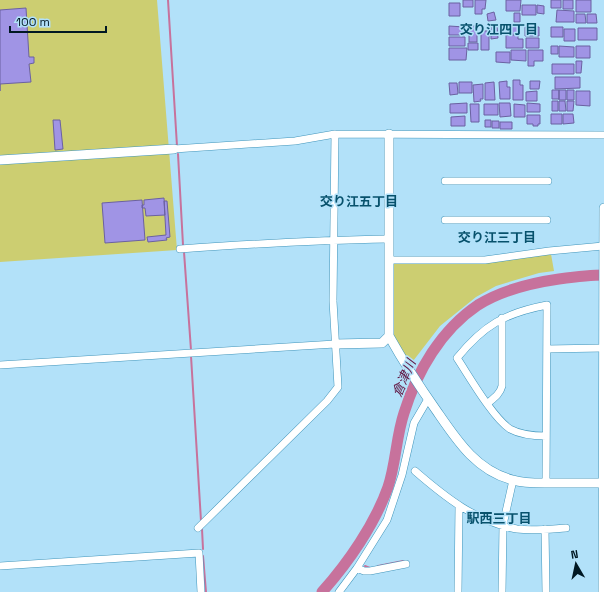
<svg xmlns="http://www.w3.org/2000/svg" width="604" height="592" font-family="'Space Grotesk','Noto Sans JP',sans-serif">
	<rect width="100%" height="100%" fill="#b2e1f9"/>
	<!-- green -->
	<path fill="#ccce71" d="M0,0h157l20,250 -177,12z
		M551,254l3,17 -15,2 -43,13 -20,11 -36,29 -30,39 -19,-31v-72z"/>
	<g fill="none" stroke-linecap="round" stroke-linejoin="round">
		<!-- stream -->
		<path stroke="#c7729c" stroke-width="2" d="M168,0l9,146
			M178,154l5,91
			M184,252l7,98h1
			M191,356l10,165
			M202,529l1,20
			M203,556l3,36
			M365,566l5,2
			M378,566l25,-5"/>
		<!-- river -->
		<path stroke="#c7729c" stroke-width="11" d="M322,592c26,-29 53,-68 66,-105 8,-24 8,-50 16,-74 13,-42 37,-83 74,-108 24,-15 53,-22 81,-26 15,-2 30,-4 45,-4"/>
	</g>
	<!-- building -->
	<path fill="#a094e5" stroke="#6b61a1" d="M463,0h10v7h-10z
		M475,0h11l-1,9h-3v5h-7z
		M506,0h15l-1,11h-14z
		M551,0h10v8h-10z
		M563,0h10v9h-10z
		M576,0h15v12h-15z
		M449,3h11v13h-11z
		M522,5h14v10h-14z
		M537,5l7,1v8l-7,-1z
		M26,8l3,49h5v6l-5,1 2,18 -31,2v7v-81z
		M557,10l17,1v11h-18z
		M494,12l2,8 -8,1 -1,-7z
		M514,13h6v9h-6z
		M576,14h9l1,9h-10z
		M587,14h9l1,9h-10z
		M449,26l16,1 -1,8h-15z
		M469,26h8v16h-8z
		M491,26h6l1,12 -7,1z
		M506,26h12v8h-12z
		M525,27h14v9h-14z
		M551,27h12v10h-12z
		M578,28h19v12h-19z
		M564,29h11v12h-11z
		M481,31h8v19h-8z
		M506,35h12v4h5v9h-17z
		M449,37h16v9h-16z
		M526,38h13v10h-13z
		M468,43h10v7h-10z
		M551,46h7v8h-7z
		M559,46l15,1v10h-15z
		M576,46h14v12h-14z
		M449,48h18l-1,12h-17z
		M511,50h15v11l-15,-1z
		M528,50h15v11h-9v5h-6z
		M496,52h14v11l-14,-1z
		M576,61h6l-1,12h-5z
		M552,64h22v10h-22z
		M555,77h25v11l-25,1z
		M513,80h7v5h3v15h-10z
		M507,81v6h3v12h-10l-1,-17z
		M530,81h10l-1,8h-9z
		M459,82h13v11h-13z
		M494,82l1,18h-10v-17z
		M449,83h8l1,11 -8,1z
		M483,84v15h-3l1,2 -7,1 -1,-17z
		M552,90h7v9h-7z
		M559,90h7v10h-7z
		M567,90h7v10h-7z
		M537,91v10h-11v-9z
		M576,91h14v15l-14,-1z
		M552,101h6v10h-6z
		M559,101h6l1,10h-7z
		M567,101h7l-1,10h-6z
		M467,103v10h-17v-9z
		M499,103h11l1,13 -11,1z
		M527,103l13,1v8h-13z
		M470,104h9v18h-8z
		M484,104h14v11h-14z
		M514,104l11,1v12h-11z
		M551,114h11v10h-11z
		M563,114h10l1,9 -11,1z
		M527,115h13v9h-2v2h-5v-2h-6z
		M465,116v10h-14v-9z
		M53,120h7l3,29 -8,1z
		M485,120h6v7h-6z
		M492,121h7v7h-7z
		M500,122h12v7h-12z
		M164,198l1,17 -19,1 -1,-8h-3v-3h2v-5z
		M142,200l3,40 -40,3 -3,-40z
		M164,201h3l3,36 -4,1 1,2 -19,2 -1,-5 19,-2z"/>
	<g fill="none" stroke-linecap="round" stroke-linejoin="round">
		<!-- minor casing -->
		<g stroke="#4095bb" stroke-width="8">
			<path id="minor" d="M174,149l121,-8 40,-7 269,1
				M445,181h103
				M445,220h102
				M180,249c69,-5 139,-9 208,-10
				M389,260h96l64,-9 54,-5
				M547,349l56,-1
				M0,365l335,-21
				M488,403c6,-5 12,-9 14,-17v-68
				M415,471c30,26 61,51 102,58 16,2 33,0 49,-1
				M546,483l1,-178c-42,8 -63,20 -90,53 12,18 36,60 53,71 11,6 23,7 36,7
				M198,528l129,-127 11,-14 -5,-86 2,-167
				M545,529l1,63
				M0,566l199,-13 2,39
				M357,568l7,3h6l36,-7
				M339,592l18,-24 30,-48 15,-45 12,-52 14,-24
				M458,592l1,-86
				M502,592l1,-67 10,-45"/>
		</g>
		<!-- tertiary casing -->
		<g stroke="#4095bb" stroke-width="10">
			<path id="tertiary" d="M0,160l174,-11
				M389,336c14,25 30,50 47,74 20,29 40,61 77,70 13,4 28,3 42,3 16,0 33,0 49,0
				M335,344l47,-1 7,-7v-202
				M603,592l1,-384"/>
		</g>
		<!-- minor -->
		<use href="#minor" stroke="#fff" stroke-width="7"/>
		<!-- tertiary -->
		<use href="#tertiary" stroke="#fff" stroke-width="9"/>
	</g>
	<g text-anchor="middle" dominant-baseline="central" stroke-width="3" stroke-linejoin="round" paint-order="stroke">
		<!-- neighbourhood labels -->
		<g font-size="13" font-weight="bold" fill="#07516c" stroke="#b2e1f9">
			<text x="499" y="29">交り江四丁目</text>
			<text x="359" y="201">交り江五丁目</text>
			<text x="497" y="237">交り江三丁目</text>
			<text x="499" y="518">駅西三丁目</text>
		</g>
		<!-- water labels -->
		<g font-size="13" font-style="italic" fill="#601340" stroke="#b2e1f9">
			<text transform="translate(404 378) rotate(-67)">倉津川</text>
		</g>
	</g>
	<!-- north arrow -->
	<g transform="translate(576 564) rotate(351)" stroke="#b2e1f9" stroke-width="3" paint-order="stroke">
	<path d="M0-3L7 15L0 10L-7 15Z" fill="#001823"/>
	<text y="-6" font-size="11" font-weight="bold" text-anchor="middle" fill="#001823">N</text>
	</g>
	<!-- scale -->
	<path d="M10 26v6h96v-6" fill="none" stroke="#001823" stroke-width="2"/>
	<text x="16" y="26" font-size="12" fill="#001823" stroke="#b2e1f9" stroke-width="3" paint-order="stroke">100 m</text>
</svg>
